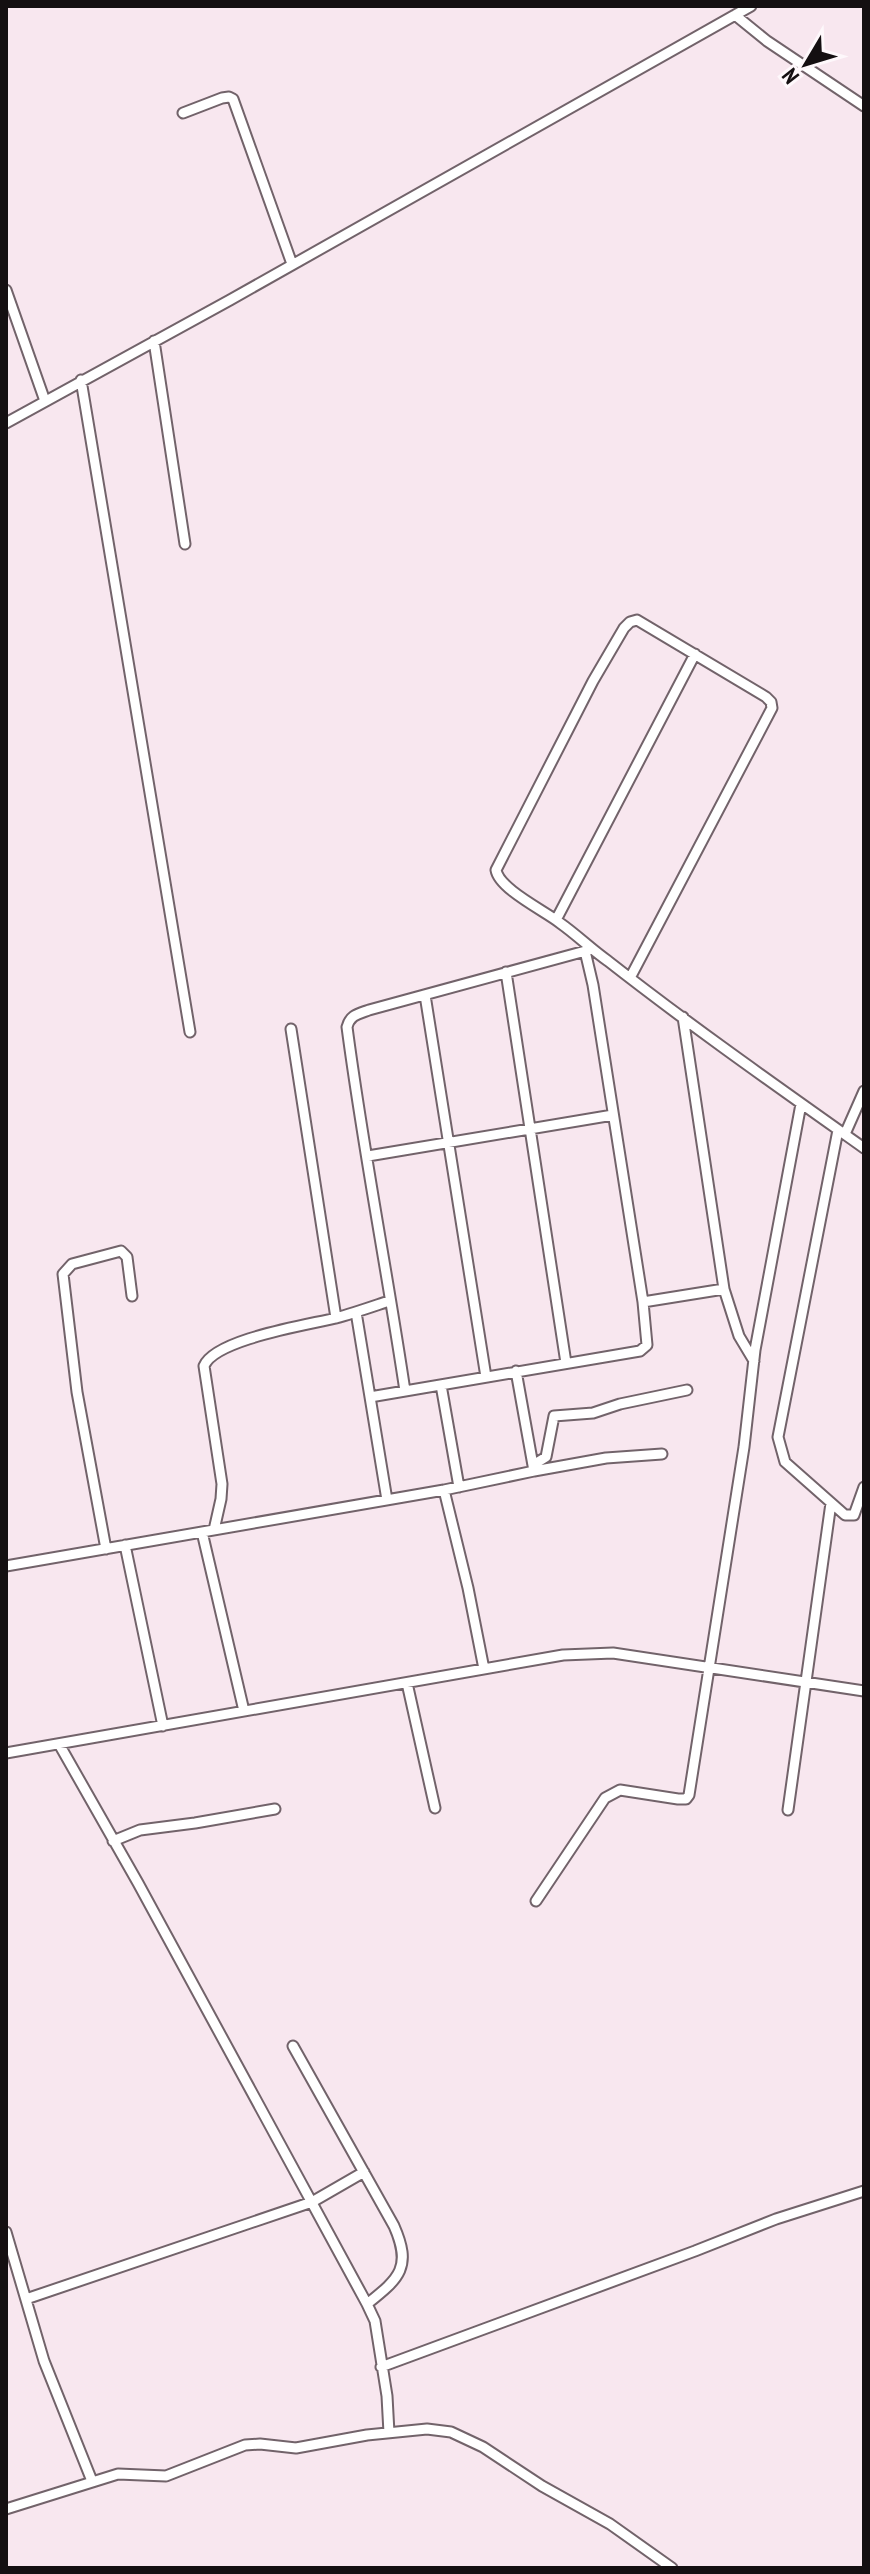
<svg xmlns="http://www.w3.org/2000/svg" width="870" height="2574" font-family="'PT Sans Narrow',sans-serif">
	<rect width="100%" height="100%" fill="#f8e7ef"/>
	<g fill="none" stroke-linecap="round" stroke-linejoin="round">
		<!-- minor casing -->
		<g stroke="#72636a" stroke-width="13">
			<path id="minor" d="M735,15l32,26 97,65
				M183,113l39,-15 7,-1 4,2 59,165
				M6,290l39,111
				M154,341l31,203
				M81,380l109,652
				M6,423l224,-123 521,-294
				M556,920l139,-266
				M506,972l60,391
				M630,978l142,-270 -1,-6 -5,-5 -129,-77 -7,2 -6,6 -31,53 -97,189c3,19 49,41 64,53 17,12 31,26 48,38 83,65 170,126 256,187
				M425,995l61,382
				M291,1029l45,289
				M838,1130l-60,307 7,25 60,53h9l10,-28
				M845,1134l19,-43
				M368,1156l245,-41
				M724,1289l15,47 15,25
				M643,1302l81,-13 -41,-272
				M356,1312l31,188
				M441,1385l18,102
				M405,1391c-18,-121 -42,-242 -58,-364 3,-12 11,-13 22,-17l220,-60
				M370,1397l270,-46 7,-6 -4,-43 -50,-317 -8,-34
				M533,1465l13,-8 8,-41 39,-3 27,-9 67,-14
				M534,1471l72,-13 56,-4
				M444,1490l24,98 16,81
				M214,1530l7,-31 1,-15 -18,-118c11,-27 104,-41 132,-48 18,-5 35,-11 53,-17
				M202,1532l42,179
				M125,1545l38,181
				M106,1549l-29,-157 -14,-118 9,-10 49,-13 6,6 5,39
				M6,1566l438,-76 90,-19 -18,-100
				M407,1683l28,125
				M59,1744l79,139 229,421 8,17 12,75 2,37
				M6,1753l557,-98 50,-2 251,38
				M788,1810l43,-307
				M113,1841l27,-11 55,-7 80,-14
				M536,1901l69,-103 15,-8 58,9h8l3,-4 55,-348 11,-97 46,-246
				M293,2046l101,180c18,41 6,52 -27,78
				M6,2232l38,129 48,120
				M26,2299l286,-97 52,-30
				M381,2367l314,-116 81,-32 88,-28
				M6,2509l112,-35 48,2 79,-31 15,-1 36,4 71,-13 60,-6 24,3 32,15 59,39 68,38 62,44"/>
		</g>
		<!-- minor -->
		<use href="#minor" stroke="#fff" stroke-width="9"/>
	</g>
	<!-- border -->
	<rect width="870" height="2574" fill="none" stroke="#140f11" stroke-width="16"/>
	<!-- north arrow -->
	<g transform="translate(806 64) rotate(232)" stroke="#fef8fb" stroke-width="6" paint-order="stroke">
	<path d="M0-6L14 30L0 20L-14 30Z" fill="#140f11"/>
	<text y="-12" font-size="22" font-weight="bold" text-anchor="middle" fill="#140f11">N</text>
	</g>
</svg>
